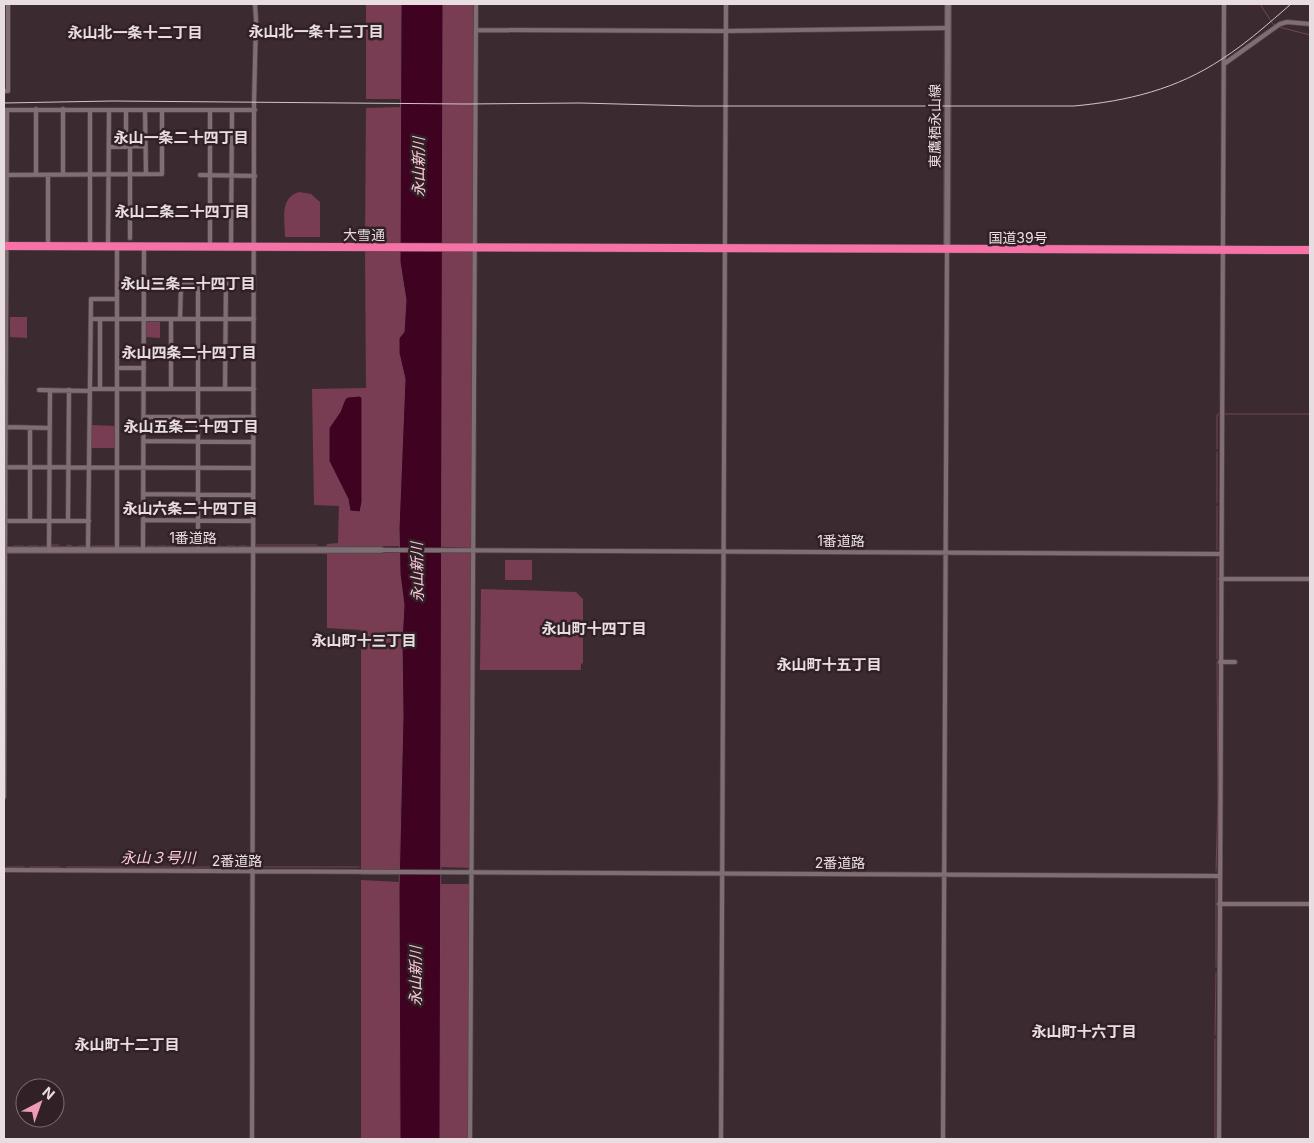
<svg xmlns="http://www.w3.org/2000/svg" width="1314" height="1143" font-family="Inter,'Noto Sans JP',sans-serif">
	<rect width="100%" height="100%" fill="#3b2b30"/>
	<!-- green -->
	<path fill="#783d53" d="M366,4h35v95h-35z
		M443,4h30l1,241 -32,-2z
		M401,107v136h-36l1,-135z
		M299,192l12,2 9,8v35h-35c0,-16 -6,-39 14,-45z
		M365,249l36,1 -1,12 6,38 -2,32 -5,6v15l6,26 -6,167 -72,1v-3l11,-1 1,-37 -25,-1 -2,-116 54,-1z
		M442,249l32,1v298l-32,-1z
		M10,317h17v21l-17,-1z
		M146,322h14v16l-14,-1z
		M92,425l24,1 -1,22h-23z
		M327,553h73l4,52 -2,36 1,75 -4,159h-38v-245l-34,-2z
		M441,553h33l-2,315 -31,-1z
		M505,560h27v20h-27z
		M481,589l95,3 7,7v64l-2,1v6h-101z
		M361,880l38,2 1,257h-39z
		M440,884h32l-2,255h-30z"/>
	<!-- water -->
	<path fill="#3f0220" stroke="#72445a" d="M401,4h42l-3,1135h-40l-1,-251 4,-172 -1,-75 2,-36 -4,-31 -1,-46 6,-149 -6,-26v-15l5,-6 2,-32 -6,-38z
		M360,396l2,2v104l-2,10 -10,-1 -2,-12 -19,-38v-33l11,-16 5,-13 3,-2z"/>
	<g fill="none" stroke-linecap="round" stroke-linejoin="round">
		<!-- stream -->
		<path stroke="#72445a" stroke-width="1" d="M1260,4l13,20 3,2
			M1279,27l31,8
			M1224,414h86
			M1217,449v-34l2,-1
			M1217,503v-51
			M1217,506v44
			M51,545h8
			M67,545l5,1
			M256,545h61
			M359,545h2
			M14,546h9
			M28,546h10
			M42,546h4
			M78,546h7
			M92,546h22
			M120,546h18
			M148,546h7
			M158,546h8
			M169,546h10
			M182,546h3
			M189,546h4
			M202,546h9
			M216,546h5
			M227,546h8
			M239,546h7
			M326,546l26,-1
			M1217,558v101
			M7,867h17
			M30,867h30
			M67,867h182
			M255,867h104
			M1216,871l2,-70 -1,-139
			M1216,879v88
			M1215,1035l1,-63
			M1215,1039v100"/>
		<!-- street casing -->
		<g stroke="#55484c" stroke-width="5.5">
			<path id="street" d="M477,30l249,1 221,-3
				M1224,64l56,-40 7,-2 23,2
				M4,91h4v-87
				M4,110h251
				M126,111v36
				M145,111l1,63
				M109,147l36,-1
				M130,147v91
				M4,175l158,-1v-64
				M36,175v-66
				M48,175v71
				M63,175v-66
				M200,175l55,1
				M90,246v-136
				M108,246l1,-136
				M210,246v-135
				M231,246l1,-135
				M117,247v302
				M91,319h163
				M100,319v70
				M180,319l1,-35 17,1v264
				M117,368h27
				M91,389h163
				M171,389v-70
				M225,389l1,-111 28,-1
				M39,390l51,1
				M144,417h110
				M6,427l43,1
				M144,441l109,1
				M6,467l247,1
				M143,494l110,1
				M143,520l110,1
				M5,521h84
				M30,521v-93
				M68,521l1,-131
				M49,549l1,-159
				M88,549l3,-250h26
				M143,550l1,-304
				M381,550l839,4
				M1221,579h89
				M1220,662h15
				M4,797l3,-687
				M4,870l1215,6
				M1219,904h91
				M252,1139l2,-1036 2,-83 -1,-16
				M470,1139l6,-1135
				M721,1139l5,-1135
				M943,1139l4,-890
				M1219,1139l5,-1135"/>
		</g>
		<!-- secondary casing -->
		<g stroke="#55484c" stroke-width="8">
			<path id="secondary" d="M947,249l1,-245
				M4,550h377"/>
		</g>
		<!-- highway casing -->
		<g stroke="#55484c" stroke-width="9">
			<path id="highway" d="M4,246l1306,4"/>
		</g>
		<!-- street -->
		<use href="#street" stroke="#816e74" stroke-width="4"/>
		<!-- secondary -->
		<use href="#secondary" stroke="#816e74" stroke-width="5.5"/>
		<!-- highway -->
		<use href="#highway" stroke="#f672a6" stroke-width="8"/>
		<!-- rail -->
		<path stroke="#d1c5c8" stroke-width="1" d="M4,103l108,-2 354,3 114,-1 115,3h379c54,-5 103,-17 148,-47 25,-16 47,-36 69,-55"/>
	</g>
	<g text-anchor="middle" dominant-baseline="central" stroke-width="5" stroke-linejoin="round" paint-order="stroke">
		<!-- street labels -->
		<g font-size="14" fill="#e8dde0" stroke="#312126">
			<text transform="translate(934 126) rotate(-90)">東鷹栖永山線</text>
			<text x="364" y="234">大雪通</text>
			<text x="1018" y="237">国道39号</text>
			<text x="193" y="537">1番道路</text>
			<text x="841" y="540">1番道路</text>
			<text x="237" y="860">2番道路</text>
			<text x="840" y="862">2番道路</text>
		</g>
		<!-- neighbourhood labels -->
		<g font-size="15" font-weight="bold" fill="#e8dde0" stroke="#312126">
			<text x="316" y="31">永山北一条十三丁目</text>
			<text x="135" y="32">永山北一条十二丁目</text>
			<text x="181" y="137">永山一条二十四丁目</text>
			<text x="182" y="211">永山二条二十四丁目</text>
			<text x="188" y="283">永山三条二十四丁目</text>
			<text x="189" y="352">永山四条二十四丁目</text>
			<text x="191" y="426">永山五条二十四丁目</text>
			<text x="190" y="508">永山六条二十四丁目</text>
			<text x="594" y="628">永山町十四丁目</text>
			<text x="364" y="640">永山町十三丁目</text>
			<text x="829" y="664">永山町十五丁目</text>
			<text x="1084" y="1031">永山町十六丁目</text>
			<text x="127" y="1044">永山町十二丁目</text>
		</g>
		<!-- water labels -->
		<g font-size="15" font-style="italic" fill="#fccada" stroke="#312126">
			<text transform="translate(418 167) rotate(-90)">永山新川</text>
			<text transform="translate(417 572) rotate(-91)">永山新川</text>
			<text x="158" y="857">永山３号川</text>
			<text transform="translate(415 976) rotate(-90)">永山新川</text>
		</g>
	</g>
	<!-- border -->
	<rect width="1314" height="1143" fill="none" stroke="#e8dde0" stroke-width="10"/>
	<!-- north arrow -->
	<g transform="translate(40 1103) rotate(41)"><circle r="24" fill="#312126" stroke="#7a6c70"/>
	<path d="M0-4L9 19L0 12L-9 19Z" fill="#ef9ab8"/>
	<text y="-8" font-size="14" font-weight="bold" text-anchor="middle" fill="#e8dde0">N</text>
	</g>
</svg>
